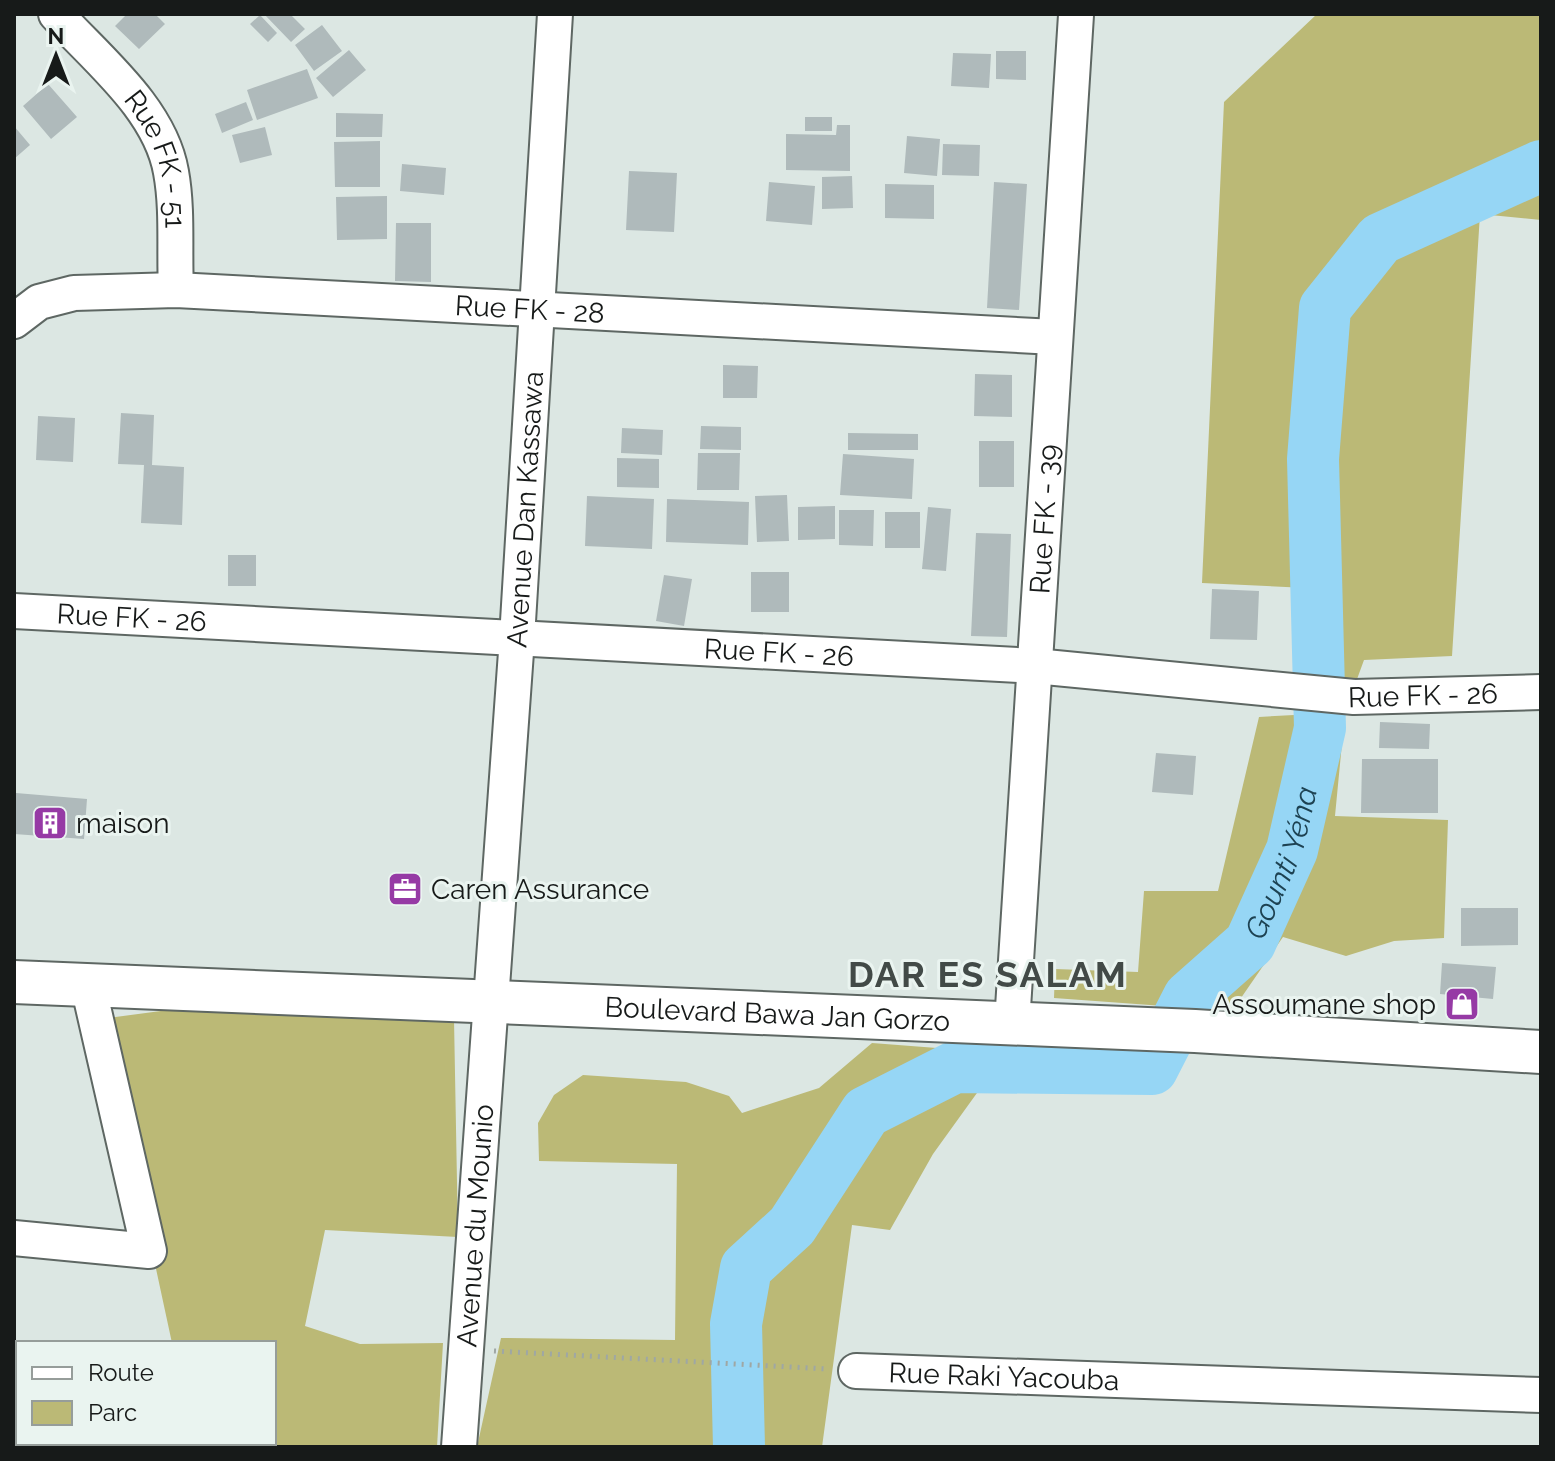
<svg xmlns="http://www.w3.org/2000/svg" width="1555" height="1461" font-family="Raleway,sans-serif">
	<rect width="100%" height="100%" fill="#dce7e3"/>
	<!-- green -->
	<path fill="#bbb976" d="M1317,14h224v206l-61,-6 -28,442 -88,4 -19,52 -10,104 113,4 -4,118 -50,3 -48,15 -63,-19 -51,74 -178,-13 1,-29 83,3 6,-81h74l41,-174 35,-2 8,-47 5,-80 -105,-5 22,-481z
		M206,1005l248,14 4,218 -133,-7 -20,96 55,18 83,-1 -6,104h-256l1,-4h92v-100h-102l-53,-246 -11,-79z
		M872,1043l167,13 135,3 -6,18 -186,9 -49,68 -43,76 -38,-5 -30,222h-345l24,-109 174,2 2,-176 -138,-3 -1,-38 16,-28 29,-20 103,7 43,14 13,17 77,-25z"/>
	<g fill="none" stroke-linecap="round" stroke-linejoin="round">
		<!-- river -->
		<path stroke="#96d6f5" stroke-width="52" id="s1" d="M739,1447l-3,-123 10,-56 46,-42 74,-114 89,-45 197,2 37,-72 61,-54 42,-93 28,-122 -7,-269 12,-151 55,-69 161,-73"/>
	</g>
	<!-- building -->
	<path fill="#afbabb" d="M127,14h28l10,10 -26,25 -24,-23z
		M264,14h26l15,15 -14,13z
		M260,15l17,18 -9,9 -18,-18z
		M322,25l20,26 -28,20 -19,-26z
		M349,50l17,20 -33,27 -17,-19z
		M996,51h30v29l-30,-1z
		M953,53l38,1 -2,34 -38,-2z
		M307,69l11,29 -61,22 -10,-30z
		M48,84l29,33 -26,22 -28,-33z
		M246,102l7,18 -31,13 -7,-19z
		M336,113l47,1 -1,23h-46z
		M805,117h27v14h-27z
		M837,125h13v46l-64,-1v-36l50,1z
		M14,126l16,19 -16,14z
		M265,127l7,28 -32,8 -8,-28z
		M907,136l33,3 -3,37 -33,-3z
		M380,141v46h-45l-1,-45z
		M943,144l37,1 -1,31 -37,-1z
		M402,164l44,4 -2,27 -44,-4z
		M629,171l48,2 -3,59 -48,-2z
		M852,176l1,32 -31,1v-32z
		M769,182l46,4 -3,39 -46,-4z
		M994,182l33,2 -8,126 -32,-2z
		M885,184l49,1v34l-49,-1z
		M387,196v43l-50,1 -1,-43z
		M396,223h35v59l-36,-1z
		M723,365l35,1 -1,32h-34z
		M975,374l37,1v42l-38,-1z
		M121,413l33,2 -2,50 32,2 -2,58 -41,-2 3,-58 -26,-1z
		M38,416l37,2 -2,44 -37,-2z
		M701,426l40,1v23l-41,-1z
		M622,428l41,2 -1,25 -41,-2z
		M848,433l70,1v16h-70z
		M979,441h35v46h-35z
		M698,453h42l-1,37h-42z
		M843,454l71,5 -2,40 -72,-4z
		M617,458l42,1v29l-42,-1z
		M787,495l2,46 -32,1 -2,-46z
		M587,496l67,3 -2,50 -67,-3z
		M667,499l82,3 -1,43 -82,-3z
		M835,506v33l-37,1v-33z
		M928,507l23,2 -5,62 -24,-2z
		M839,510h35l-1,36 -34,-1z
		M885,512h35v36h-35z
		M976,533l35,1 -4,103 -36,-1z
		M228,555h28v31h-28z
		M751,572h38v40h-38z
		M664,575l28,4 -8,47 -28,-5z
		M1212,589l47,2 -2,49 -47,-1z
		M1380,722l50,2 -1,25 -50,-1z
		M1156,753l40,3 -3,39 -41,-3z
		M1362,759h76v54h-77z
		M16,793l71,6 -3,40 -70,-5z
		M1461,908h57v37l-57,1z
		M1442,963l54,4 -3,32 -53,-5z"/>
	<g fill="none" stroke-linecap="round" stroke-linejoin="round">
		<!-- minor casing -->
		<g stroke="#5e6763" stroke-width="38">
			<g id="minor">
				<path id="s2" d="M56,14c42,46 104,95 115,158 7,38 3,80 5,118"/>
				<path id="s3" d="M14,321l25,-19 35,-9 102,-3 879,47"/>
				<path id="s4" d="M14,611l1021,55 319,31 187,-5"/>
				<path id="s5" d="M1012,1024l64,-1009"/>
				<path d="M14,1238l135,13 -61,-266"/>
				<path id="s6" d="M856,1371l685,24"/>
				<path id="s7" d="M459,1447l58,-809 38,-624"/>
			</g>
		</g>
		<!-- major casing -->
		<g stroke="#5e6763" stroke-width="46">
			<g id="major">
				<path id="s8" d="M14,982l1181,49 346,21"/>
			</g>
		</g>
		<!-- path -->
		<path stroke="#9fa7a4" stroke-width="5" stroke-dasharray="2 6" stroke-linecap="butt" d="M494,1351l334,18"/>
		<!-- minor -->
		<use href="#minor" stroke="#fff" stroke-width="34"/>
		<!-- major -->
		<use href="#major" stroke="#fff" stroke-width="42"/>
	</g>
	<!-- icons -->
	<defs>
		<g id="building-square" transform="scale(1.8)"><rect x="-9" y="-9" width="18" height="18" rx="4" fill="#963aa5" stroke="#eaf4f0"/><path d="M-4-6H4V6H1V3H-1V6H-4ZM-2.5-4.3h1.7v1.8h-1.7ZM.8-4.3h1.7v1.8H.8ZM-2.5-1h1.7V.8h-1.7ZM.8-1h1.7V.8H.8Z" fill="#fff"/></g>
		<g id="office-square" transform="scale(1.8)"><rect x="-9" y="-9" width="18" height="18" rx="4" fill="#963aa5" stroke="#eaf4f0"/><path d="M-6-3h4V-5.5h4V-3h4V5H-6ZM-1-4.5V-3h2v-1.5ZM-6 0V1H6V0Z" fill="#fff"/></g>
		<g id="shop-square" transform="scale(1.8)"><rect x="-9" y="-9" width="18" height="18" rx="4" fill="#963aa5" stroke="#eaf4f0"/><path d="M-5-2.5h2.3a2.7 3.5 0 0 1 5.4 0H5L5.5 6h-11ZM-1.5-2.5h3a1.5 2.3 0 0 0-3 0Z" fill="#fff"/></g>
	</defs>
	<g fill-rule="evenodd">
		<use href="#building-square" x="50" y="823"/>
		<use href="#office-square" x="405" y="889"/>
		<use href="#shop-square" x="1462" y="1004"/>
	</g>
	<g text-anchor="middle" dominant-baseline="central" stroke-width="6" stroke-linejoin="round" paint-order="stroke">
		<!-- street labels -->
		<g font-size="28" fill="#171a19" stroke="#eaf4f0">
			<text stroke="none"><textPath href="#s2" startOffset="182">Rue FK - 51</textPath></text>
			<text stroke="none"><textPath href="#s3" startOffset="524">Rue FK - 28</textPath></text>
			<text stroke="none"><textPath href="#s7" startOffset="940">Avenue Dan Kassawa</textPath></text>
			<text stroke="none"><textPath href="#s5" startOffset="506">Rue FK - 39</textPath></text>
			<text stroke="none"><textPath href="#s4" startOffset="118">Rue FK - 26</textPath></text>
			<text stroke="none"><textPath href="#s4" startOffset="766">Rue FK - 26</textPath></text>
			<text stroke="none"><textPath href="#s4" startOffset="1412">Rue FK - 26</textPath></text>
			<text stroke="none"><textPath href="#s8" startOffset="764">Boulevard Bawa Jan Gorzo</textPath></text>
			<text stroke="none"><textPath href="#s7" startOffset="222">Avenue du Mounio</textPath></text>
			<text stroke="none"><textPath href="#s6" startOffset="148">Rue Raki Yacouba</textPath></text>
		</g>
		<!-- poi labels -->
		<g font-size="28" fill="#171a19" stroke="#eaf4f0" text-anchor="start">
			<text x="76" y="823">maison</text>
			<text x="431" y="889">Caren Assurance</text>
			<text x="1436" y="1004" text-anchor="end">Assoumane shop</text>
		</g>
		<!-- water labels -->
		<g font-size="30" font-style="italic" fill="#1d4252" stroke="#eaf4f0">
			<text stroke="none"><textPath href="#s1" startOffset="924">Gounti Yéna</textPath></text>
		</g>
		<!-- district labels -->
		<g font-size="36" font-weight="bold" letter-spacing="2" fill="#424a47" stroke="#eaf4f0">
			<text x="988" y="974">DAR ES SALAM</text>
		</g>
	</g>
	<!-- border -->
	<rect width="1555" height="1461" fill="none" stroke="#171a19" stroke-width="32"/>
	<!-- legend -->
	<rect x="16" y="1341" width="260" height="104" fill="#eaf4f0" stroke="#969d9a" stroke-width="2"/>
	<rect x="32" y="1367" width="40" height="12" fill="#ffffff" stroke="#969d9a" stroke-width="2"/>
	<text x="88" y="1381" font-size="24" fill="#171a19">Route</text>
	<rect x="32" y="1401" width="40" height="24" fill="#bbb976" stroke="#969d9a" stroke-width="2"/>
	<text x="88" y="1421" font-size="24" fill="#171a19">Parc</text>
	<!-- north arrow -->
	<g transform="translate(56 56)" stroke="#eaf4f0" stroke-width="6" paint-order="stroke">
	<path d="M0-6L14 30L0 20L-14 30Z" fill="#171a19"/>
	<text y="-12" font-size="22" font-weight="bold" text-anchor="middle" fill="#171a19">N</text>
	</g>
</svg>
